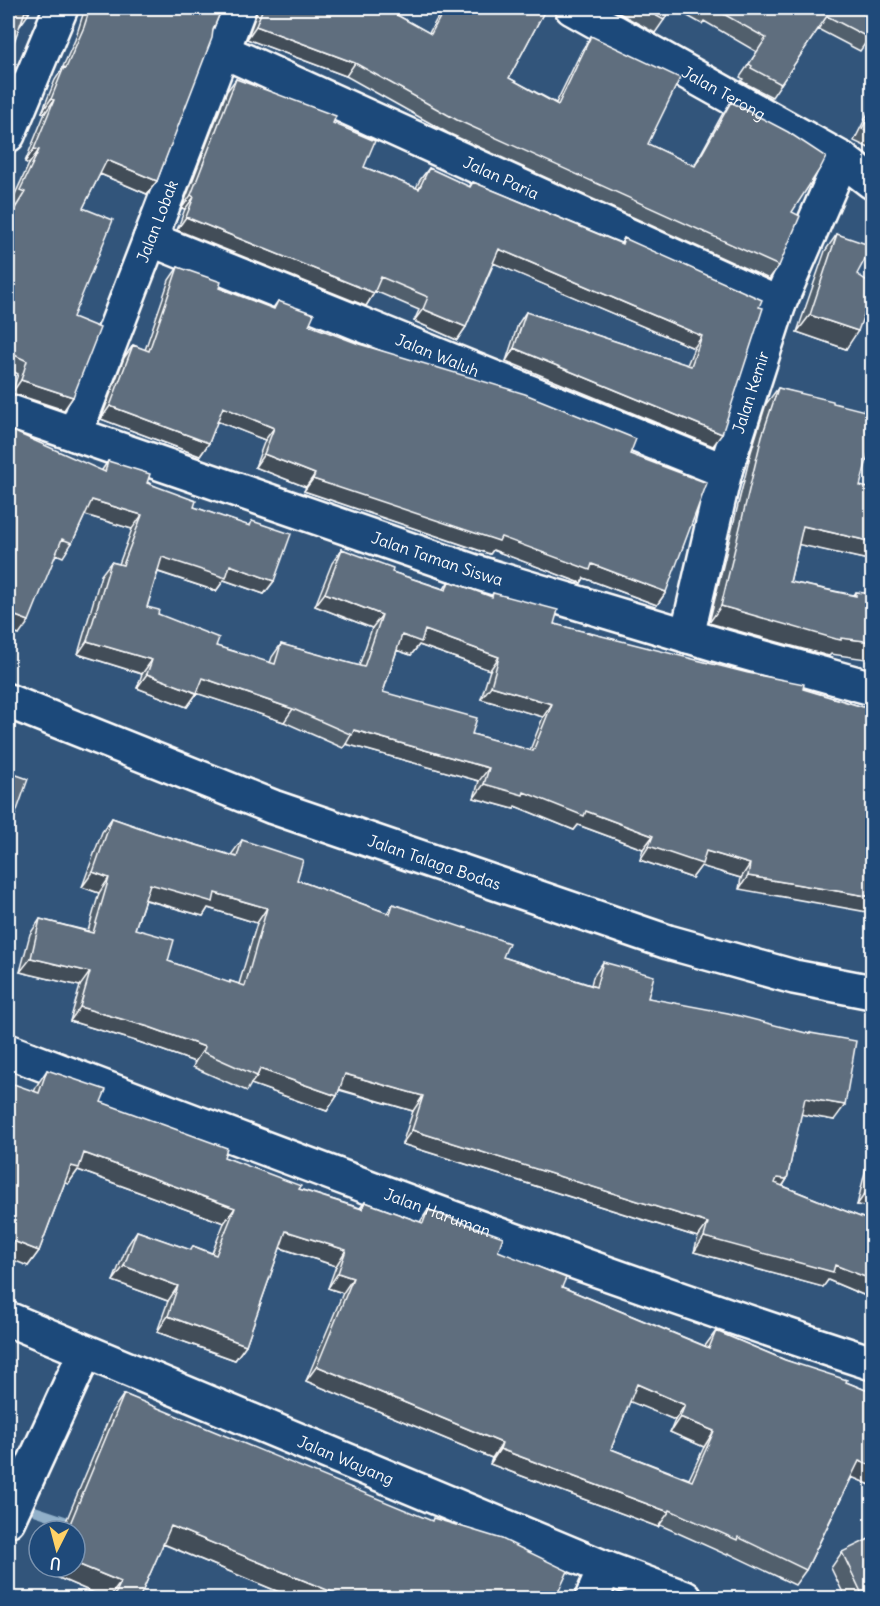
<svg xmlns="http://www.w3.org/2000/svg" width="880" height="1606" font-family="Delius,sans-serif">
	<rect width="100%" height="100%" fill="#32557b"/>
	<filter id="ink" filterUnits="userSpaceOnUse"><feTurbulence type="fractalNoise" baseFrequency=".0167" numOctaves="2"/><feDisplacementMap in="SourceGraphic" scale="12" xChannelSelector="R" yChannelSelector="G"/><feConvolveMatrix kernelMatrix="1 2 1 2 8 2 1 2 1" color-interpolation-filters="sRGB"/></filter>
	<g filter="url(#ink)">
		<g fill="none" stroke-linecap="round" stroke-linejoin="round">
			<!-- stream -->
			<path stroke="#91b0c9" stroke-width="9" d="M36,1511l33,11"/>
			<!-- minor casing -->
			<g stroke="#fff" stroke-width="38">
				<g id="minor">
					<path id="s1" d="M572,8l270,151 30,23"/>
					<path id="s2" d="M221,50l558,254"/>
					<path d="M8,135l53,-127"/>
					<path id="s3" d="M150,239l575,232"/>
					<path id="s4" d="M8,411l467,161 250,75 147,41"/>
					<path id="s5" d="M75,434l164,-426"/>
					<path id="s6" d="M687,636l38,-165 54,-167 63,-145"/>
					<path id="s7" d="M8,1051c286,109 573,218 864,312"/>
					<path id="s8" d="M8,1319l597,249 80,30"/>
					<path d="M8,1520l77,-168"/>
					<path d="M592,1598l13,-30"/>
				</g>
			</g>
			<!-- tertiary casing -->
			<g stroke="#fff" stroke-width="38">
				<g id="tertiary">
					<path id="s9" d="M8,701l265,106 395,135 126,35 78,15"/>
				</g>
			</g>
			<!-- minor -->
			<use href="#minor" stroke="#1f4a7a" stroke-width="33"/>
			<!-- tertiary -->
			<use href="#tertiary" stroke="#1f4a7a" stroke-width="33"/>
		</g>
		<!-- wall -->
		<path fill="#515f6c" stroke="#fff" stroke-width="1.5" fill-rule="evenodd" d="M85,8h137l-9,22 -56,151 -10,13 -47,-20 -17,34 -10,109v80l-9,13 -52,-17 6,-19 -10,-5v-151l7,-13 -4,-2 18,-39 -4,-2 20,-49 -3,-1 13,-32 6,-9 14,-31z
			M257,8h130l-1,1 43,24 14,-25h103l-37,70 47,25 26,-53 9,-14 57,108 46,22 28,-51 9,-13 61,110 -13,54 -10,13 -321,-146 -102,-57 -99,-37 9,-24z
			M610,8h61l-7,12 -9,13z
			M673,8h200l-4,30 -9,13 -42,-22 -46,68 -31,-16 2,-2 -3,-2 17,-25 -53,-31 -2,3z
			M236,79l97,44 31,44 52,21 4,-8 9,-12 40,19 4,-5 148,61 3,-5 135,69 -46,139 -207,-85 12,-37 8,-12 161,53 7,-17 -200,-85 -28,64 -9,13 -43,-19 5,-11 -44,-19 -9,15 -189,-76 8,-21 -3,-1 45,-117z
			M873,103v47l-19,-9z
			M837,234l20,40 -11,75 -49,-17 28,-81z
			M178,267l41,21 54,20 5,-7 31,24 321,129 36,138 -9,13 -73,-27 -3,5 -88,-33 -3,4 -186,-63 2,-4 -51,-20 10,-27 -48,-19 -8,22 -9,13 -99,-37 23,-61 9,-13 12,5 24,-70z
			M778,388l55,15 27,83 13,75 -74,-17 -9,38 64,13 2,-3 17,2 -44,62 -120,-33 42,-171 15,-48z
			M108,461l86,46 54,19 4,-5 22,60 -10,13 -40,-14 -8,11 -58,-19 -11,35 11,7 58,32 54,17 2,-6 9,-13 78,22 13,-38 -57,-22 17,-43 10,-14 50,23 52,17 5,-8 42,15 2,-3 61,31 249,65 70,21 -134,179 2,-11 -40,-12 -9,12 -52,-18 3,-11 -65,-24 -4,5 -59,-24 -1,3 -40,-11 5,-17 -133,-37 -3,4 -59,-26 -87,-29 -10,14 -50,-19 5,-14 -64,-20 23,-79 10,-13 8,2 13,-35 -47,-14 -13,28 -9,14 -7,-3 -37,81 -11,-5 94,-160zM419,645l71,25 -9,29 62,18 -13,33 -58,-16 -89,-42 14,-42 14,5z
			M112,818l43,15 76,22 11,-15 55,40 90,33 6,-9 110,53 88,28 2,-8 10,-15 45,36 161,36 1,-1 24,87 -33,-6 -14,65 -4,7 90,36v77l-45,-19 -5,7 -129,-35 4,-15 -296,-93 11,-33 -74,-21 -2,6 -10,15 -76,-27 -4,7 -54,-24 2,-5 -56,-20 -69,-21 10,-35 -60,-14 10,-38 10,-15 48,12 11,-38 -17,-6 20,-55zM145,900l58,16 5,-8 49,15 -18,61 -9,-3 -1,2 -61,-22 -33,-32z
			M47,1070l54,32 123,55 75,32 61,19 5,-6 55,20 8,-12 70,41 64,36 143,59 11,-15 69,29 61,22 27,11v93l-21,-9 -46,93 -11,15 -67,-32 -1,2 -67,-30 -2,2 -168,-63 2,-6 -186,-77 37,-88 -15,-5 8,-22 -56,-18 -34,97 -11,15 -78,-28 11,-31 -55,-20 14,-35 10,-15 53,19 3,-4 19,7 12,-30 -146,-53 -10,14 -3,-2 -26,69 -11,15 6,-174 3,-7zM630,1401l45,19 -5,12 34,15 -15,32 -78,-30z
			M873,1139v68l-16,-2z
			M124,1394l431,205h-259l-133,-55 -24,55h-31l-63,-27 2,-5h28v-36h-13l50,-120z
			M842,1552l31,47h-27l-15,-31z"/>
		<!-- shaded-wall -->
		<path fill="#424d58" stroke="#fff" stroke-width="1.5" d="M25,11l4,2 -9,13z
			M256,26l99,37 -9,13 -99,-37z
			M51,99l3,1 -9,13 -3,-1z
			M34,149l5,1 -10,14 -4,-2z
			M107,160l50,21 -10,13 -49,-21z
			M191,195l3,2 -9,12 -3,-1z
			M186,217l188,76 -8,13 -189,-76z
			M499,249l203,87 -8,12 -203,-86z
			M423,309l43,18 -9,13 -43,-19z
			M810,315l48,16 -12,18 -49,-17z
			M514,348l208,86 -9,12 -207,-85z
			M21,380l52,17 -9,13 -52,-17z
			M110,406l99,37 -9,13 -99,-37z
			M223,407l51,21 -9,12 -51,-20z
			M264,454l51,20 -9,13 -51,-20z
			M313,479l279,85 74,28 -9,13 -73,-27 -3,5 -88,-33 -3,4 -186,-63z
			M92,500l50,15 -10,14 -50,-15z
			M803,526l70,16v19l-81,-18z
			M162,557l68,8 44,16 -10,13 -40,-14 -8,11 -63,-21z
			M325,593l57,22 -10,13 -57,-22z
			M721,606l120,32 32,4v18l-42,-6 -2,2 -4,-1 -116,-32z
			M8,613l21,8 -10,14 -11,-5z
			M425,630l74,27 -9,13 -71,-25 -8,10 -18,-6 9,-14z
			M87,641l65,19 -10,14 -64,-20z
			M147,674l50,19 -10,14 -50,-19z
			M203,678l90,31 -9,13 -91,-30z
			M491,686l61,18 -9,13 -62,-18z
			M354,730l135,38 -10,13 -133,-37z
			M484,784l40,8 62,19 67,25 -10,13 -65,-24 -4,5 -59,-24 -1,3 -40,-11z
			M649,846l57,5 44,13 -9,14 -40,-12 -9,12 -52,-18z
			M93,872l16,6 -10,15 -17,-6z
			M748,876l125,21v16l-134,-24z
			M150,884l65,9 52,15 -10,15 -49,-15 -5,8 -63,-18z
			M31,958l59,14 -10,14 -60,-14z
			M80,1007l69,20 56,20 -10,15 -56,-20 -69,-21z
			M260,1069l77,27 -10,15 -76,-27 6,-8z
			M345,1074l78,22 -10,15 -78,-23z
			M805,1098l40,7 -11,15 -40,-7z
			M412,1130l296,93 -10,14 -296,-93z
			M84,1153l151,55 -11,15 -146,-53 -10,14 -8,-3 11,-15z
			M777,1178l10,1 -10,15 -10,-1z
			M869,1188h4v19l-16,-2z
			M286,1231l60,19 -10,16 -61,-20z
			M704,1237l131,28 38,15v19l-45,-19 -5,7 -129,-35z
			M8,1239l31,12 -11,15 -20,-8z
			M124,1266l54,20 -10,15 -55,-20z
			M338,1273l15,5 -10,15 -15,-5z
			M168,1316l78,29 -11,15 -78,-28z
			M317,1366l185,77 -10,15 -186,-77z
			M637,1384l48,21 -10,15 -49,-20z
			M680,1417l34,14 -10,16 -34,-15z
			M500,1449l169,63 -11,15 -168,-63z
			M859,1461l14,5v20l-24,-10z
			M171,1526l166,68 -3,5h-38l-137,-57z
			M75,1563l46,19 -13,17 -63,-27 3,-5h27z
			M870,1590l3,1v8h-14l3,-5z"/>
		<!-- building -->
		<path fill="#5e6e7e" stroke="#fff" stroke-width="1.5" fill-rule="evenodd" d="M8,8h23l-2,5 -4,-2 -17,48z
			M90,8h132l-9,22 -1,8 -55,143 -50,-21 -24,48 30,12 -40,97 27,11 -27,69 -52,-17 6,-19 -19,-9v-132l17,-28 -5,-2 19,-40 -5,-1 20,-49 -3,-1 13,-32 2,1 18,-41z
			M263,8h124l-1,1 45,25 14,-26h101l-37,70 49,27 33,-69 89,42 -32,66 47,22 36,-64 57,30 38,25 -5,10 -29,45 8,4 -21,50 -322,-146 -102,-57 -99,-37z
			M642,8h29l-7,12z
			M705,8h168v24l-4,6 -42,-22 -46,68 -30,-16 1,-2 -3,-2 17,-26 -53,-30 -2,3z
			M236,79l100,37 -3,7 42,18 -11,26 55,22 10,-21 41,19 3,-5 149,62 2,-6 138,62 -3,7 4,1 -41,126 -208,-86 12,-36 165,54 11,-30 -203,-87 -33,78 -43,-18 5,-12 -47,-20 -7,16 -188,-76 8,-20 -3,-2z
			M873,108v26l-11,-5z
			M837,234l35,12 -15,28 16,11v5l-15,41 -48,-16z
			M178,267l43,15 -2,6 55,21 4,-8 36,13 -5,11 50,19 166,50 111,45 -6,15 77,29 -41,109 -74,-28 -2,6 -89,-33 -2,4 -186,-62 2,-5 -51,-20 10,-26 -51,-21 -14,36 -99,-37 23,-61 16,6z
			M778,388l55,13v2l40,10v24l-13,49 13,3v53l-70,-16 -13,56 66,14v-4l17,2v48l-32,-4v2l-5,-1 -115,-33 41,-170z
			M8,429l97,43 3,-11 42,13 -3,9 49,18 -2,6 56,19 2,-5 39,13 -17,47 -44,-16 -4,13 -64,-21 -15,50 12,3 -1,4 61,24 -3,8 59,18 6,-20 83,23 18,-52 -57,-22 17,-44 51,19 -1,4 54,18 3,-9 43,16 1,-4 65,17 -4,14 194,49 56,11 -1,5 70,21v187l-125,-21 2,-12 -44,-13 -4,13 -53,-18 4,-10 -67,-25 -2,5 -60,-24 -1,3 -39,-11 5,-16 -135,-38 -2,5 -59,-26 -90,-31 -6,15 -50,-19 5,-14 -65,-19 24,-79 12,3 19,-50 -50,-15 -20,43 -10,-4 -33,82 -21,-8zM425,630l74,27 -8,29 61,18 -19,47 -61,-17 5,-16 -94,-26 19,-57 19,7z
			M8,772l20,7 -20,57z
			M112,818l43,15 82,24 5,-17 61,20 -6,20 93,34 3,-10 71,24v-1l45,16 -6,14 93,30 7,-25 51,14 -6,22 80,15 82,21v-1l46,8 -11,64 -40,-7 -18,81 -10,-1 -2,5 98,39v58l-38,-15 -2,7 -129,-35 4,-14 -296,-93 11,-34 -78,-22 -8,22 -77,-27 -3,7 -54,-24 2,-5 -56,-20 -69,-20 10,-35 -59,-14 9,-39 53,14 16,-55 -16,-6zM150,884l63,18 2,-9 52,15 -22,78 -15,-5v2l-62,-22 6,-21 -39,-11z
			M47,1070l59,20 -5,12 126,46 -3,9 77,29 -2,3 63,20 3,-7 58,21 5,-13 75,27 -5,14 68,27 -4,9 147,61 7,-17 69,29 62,20 -1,2 27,11v73l-14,-5 -53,109 -68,-33 -1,3 -67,-30 -1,2 -169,-63 2,-6 -185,-77 36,-88 -15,-5 8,-23 -60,-19 -40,114 -78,-29 10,-30 -54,-20 13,-35 54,19 2,-4 23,9 19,-47 -151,-55 -5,15 -8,-2 -32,85 -31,-12v-157l31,11zM637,1384l48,21 -5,12 34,14 -22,50 -81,-32z
			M873,1173v15h-4z
			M124,1394l308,127 1,-3 69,21 66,32 -13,28h-219l1,-5 -166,-68 -32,73h-26l8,-17 -46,-19v-32h-8z
			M871,1538l2,3v50l-3,-1 -8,4 -20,-42z"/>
	</g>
	<g text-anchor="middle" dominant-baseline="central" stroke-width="5" stroke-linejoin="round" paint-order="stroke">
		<!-- street labels -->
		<g font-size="16" fill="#fff" stroke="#1f4a7a">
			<text stroke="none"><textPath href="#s1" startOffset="174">Jalan Terong</textPath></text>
			<text stroke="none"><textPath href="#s2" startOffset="308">Jalan Paria</textPath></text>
			<text stroke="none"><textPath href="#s5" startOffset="228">Jalan Lobak</textPath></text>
			<text stroke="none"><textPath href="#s3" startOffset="310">Jalan Waluh</textPath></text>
			<text stroke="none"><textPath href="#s6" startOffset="252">Jalan Kemir</textPath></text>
			<text stroke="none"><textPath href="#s4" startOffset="454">Jalan Taman Siswa</textPath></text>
			<text stroke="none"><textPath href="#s9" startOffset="456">Jalan Talaga Bodas</textPath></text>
			<text stroke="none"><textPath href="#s7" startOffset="459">Jalan Haruman</textPath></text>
			<text stroke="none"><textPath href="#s8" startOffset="366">Jalan Wayang</textPath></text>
		</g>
	</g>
	<!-- margin -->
	<rect width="880" height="1606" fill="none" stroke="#1f4a7a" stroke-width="30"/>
	<rect x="15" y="15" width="850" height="1576" fill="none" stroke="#fff" stroke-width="2" filter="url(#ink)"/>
	<!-- north arrow -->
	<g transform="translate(57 1549) rotate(186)"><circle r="28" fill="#1f4a7a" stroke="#7992af" stroke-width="1.5"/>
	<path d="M0-4.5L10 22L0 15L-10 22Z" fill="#ffd166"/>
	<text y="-9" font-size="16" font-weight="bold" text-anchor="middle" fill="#ffffff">U</text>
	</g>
</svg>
